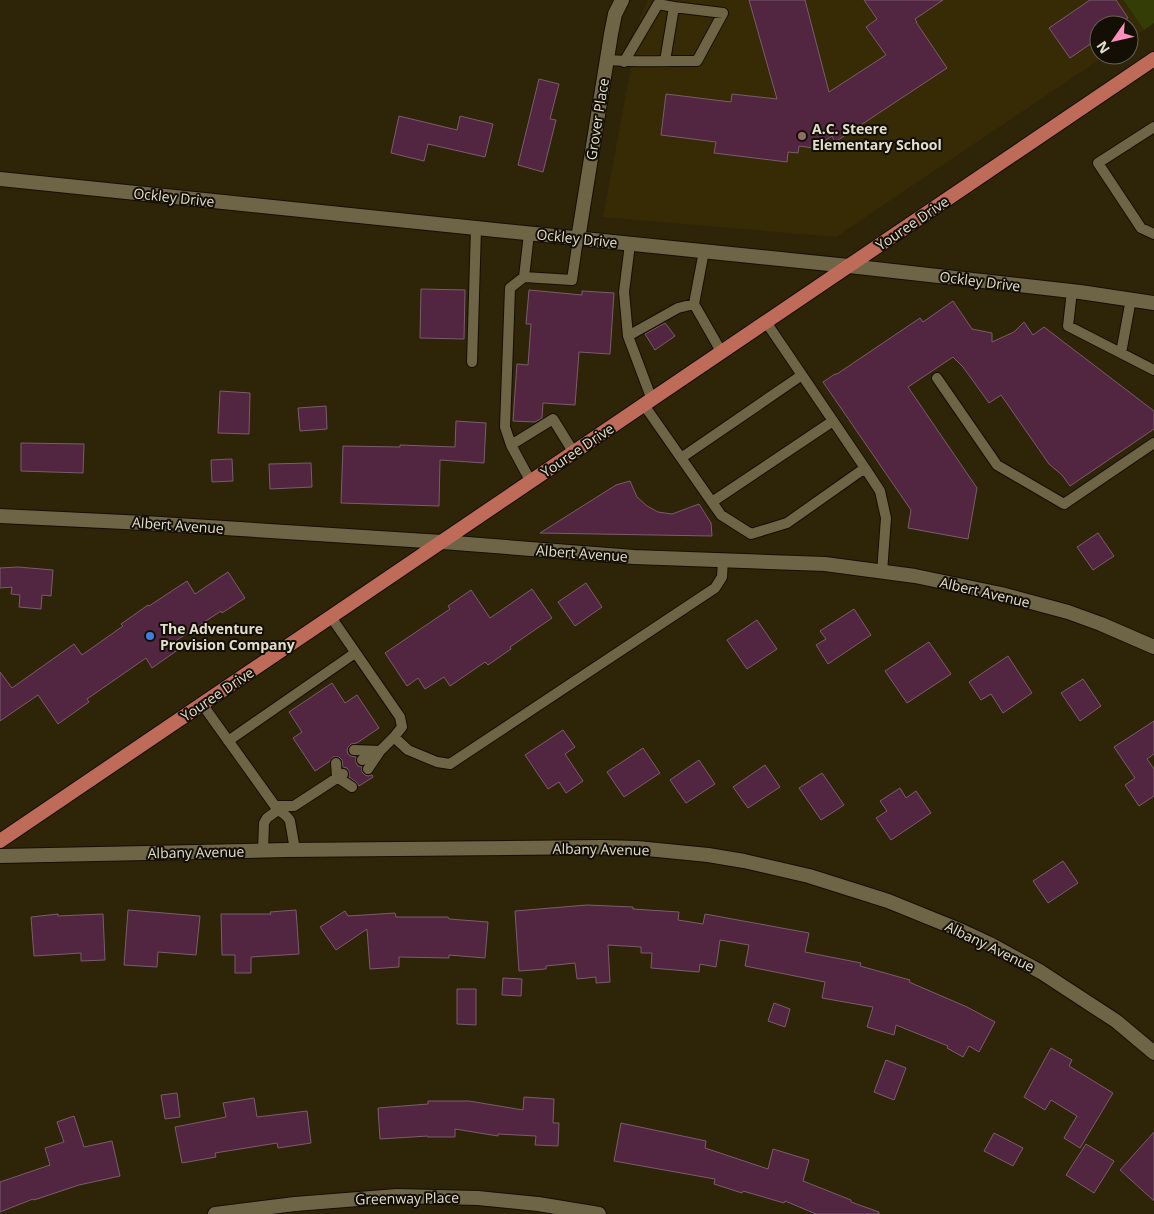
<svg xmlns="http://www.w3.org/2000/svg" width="1154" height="1214" font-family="'Open Sans',sans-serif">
	<rect width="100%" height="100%" fill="#2e2509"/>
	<!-- built -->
	<path fill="#362b05" d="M648,0h474l22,30 -15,10v-15h-30v30h7l-270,182 -233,-20 37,-198z"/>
	<!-- green -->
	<path fill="#343d05" d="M1123,0h31v23l-10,7z"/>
	<!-- building -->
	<path fill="#522540" stroke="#7a5c6c" d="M749,0h56l24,92 57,-37 -20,-28 11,-8 -13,-19h79l-28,19 2,3h-1l31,46 -112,74 -3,-6 -18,12 -15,-2 -1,7 -10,-1 -1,10 -73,-9 2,-11 -55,-7 5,-41 65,8 1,-8 45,5z
		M1090,0h26l12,18 -11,7h-18v13l-29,20 -21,-30z
		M539,79l20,5 -9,35 6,1 -13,52 -25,-7z
		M399,116l58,14 3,-14 33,8 -8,33 -57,-13 -4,17 -33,-8z
		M421,289l44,1 -1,49 -44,-1z
		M529,290l53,5v-4l32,2 -4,61 -31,-2 -4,53 -32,-2 -1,15 -7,4 -22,-1 4,-57 11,1 3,-41h-5z
		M953,301l19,28 20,4v9l22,-10 10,-10 9,13 11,-8 110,84v18l-84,57 -8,-11 -13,-11 -48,-69 -12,8 -26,-36 -10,-10 -45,30 69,101 -9,51 -60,-11 3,-18 -88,-128 12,-8h2l83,-56 3,4z
		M665,323l10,13 -20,14 -10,-16z
		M220,391l30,2 -1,41 -31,-1z
		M326,406l1,23 -27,2 -2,-23z
		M456,421l30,2 -2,40 -44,-3 -1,46 -98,-3 2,-57 57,1v-2l55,2z
		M21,443l63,1 -1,29 -62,-2z
		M232,459l1,22 -21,1 -1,-22z
		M311,463l1,24 -42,2 -1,-25z
		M630,481l7,16 10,9 11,6 14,2 27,-10 12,19 1,13 -172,-3 76,-48z
		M1098,533l16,23 -21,14 -16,-23z
		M18,567l35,3 -2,26 -9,-1 -1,14 -22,-2 1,-12 -9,-1 1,-7 -12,1v-20z
		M228,572l17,26 -23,15 -1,-2 -47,31 5,7 -27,19 -6,-10 -59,41 2,3 -31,22 -20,-29 -38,26v-49l12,16 62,-44 8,11 41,-29 -2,-2 27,-19 1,1 38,-25 8,13z
		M586,583l16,24 -27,19 -17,-24z
		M532,589l20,29 -42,29 1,2 -23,16 -3,-3 -35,24 -6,-9 -19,12 -7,-11 -11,8 -22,-33 65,-44 -2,-3 23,-16 19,28z
		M854,609l17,26 -43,29 -12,-19 10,-6 -6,-8z
		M757,620l20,29 -30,20 -20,-29z
		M929,642l22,32 -44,29 -22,-32z
		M1008,656l24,37 -29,20 -12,-19 -10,6 -12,-18z
		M1083,679l18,27 -21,15 -19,-28z
		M332,683l13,20 12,-8 22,33 -22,15 -6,1 -3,3 -1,3 1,4 3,2 5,1v6l2,3 4,1v5l3,3 3,1 4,-1 1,2 -14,9 -3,-4 -7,-5v-6l-2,-3 -4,-1 -1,-7 -3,-3h-6l-3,4 -15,10 -22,-33 9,-6 -13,-20z
		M1154,721v33l-7,5 7,10v27l-15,10 -14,-21 10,-7 -21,-31z
		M563,730l12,17 -10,7 18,27 -17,12 -7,-11 -11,7 -23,-34z
		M643,748l17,25 -36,24 -17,-25z
		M699,760l16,24 -29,19 -16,-23z
		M765,765l15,22 -32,21 -15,-21z
		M822,773l22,32 -23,15 -22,-32z
		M900,788l6,10 10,-7 15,22 -40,27 -15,-22 11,-7 -7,-10z
		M1063,861l15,22 -30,20 -15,-22z
		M587,905l46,2v2l46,3 -1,8 25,4 2,-10 104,19 -4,19 56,11 -1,3 50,14 -1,2 58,25 28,15 -16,30 -10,-6 -6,11 -16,-9 1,-2 -52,-21 -2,10 -27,-8 6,-20 -51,-9 3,-16 -80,-16 4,-21 -29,-5 -4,27 -16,-3 -1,8 -48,-4 1,-15h-11v-6l-33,-2 2,37 -14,1v-6l-19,2 -2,-16 -29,3v3l-27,2 -4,-60z
		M128,910l72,6 -4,39 -38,-3 -1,15 -33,-2z
		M296,910l3,44 -48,3v16h-16v-18h-13l-1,-41h50l-1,-2z
		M345,911l3,5 47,-3 1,4h52l1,2 39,3 -3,36 -36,-3v3l-50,-1v10l-29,2 -3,-40 -31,21 -16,-23z
		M58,914v2l45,-2 2,46 -24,1v-8l-47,3 -3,-39z
		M503,978l19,1 -1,17 -19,-1z
		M457,989h19v36l-19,-1z
		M774,1003l16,6 -5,18 -17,-6z
		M1051,1048l21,12 -3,6 44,27 -33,55 -16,-10 13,-22 -26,-16 -6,10 -21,-13z
		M886,1060l20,8 -12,32 -20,-8z
		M177,1093l3,24 -15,2 -4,-24z
		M524,1097l30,2 -1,24h6l-1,23 -23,-1 1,-9 -38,-2v2l-43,-7v8h-27v-1l-48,3 -2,-31 50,-4v-3h41l54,9z
		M254,1098l3,19 50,-6 4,32 -33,5 -1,-5 -62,10 1,4 -34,6 -7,-36 51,-10 -3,-14z
		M74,1116l10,31 28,-6 8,35 -41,9 -45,15 -1,-1 -33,13v-30l50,-17 -5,-17 19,-6 -7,-20z
		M621,1123l85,18 -1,7 63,21 5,-20 36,11 -6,21 48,19v2l28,10v2h-63l-31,-13 -1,2 -41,-12 -1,2 -28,-9 1,-5 -101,-18z
		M1154,1132v69l-34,-31z
		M994,1133l29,15 -10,18 -29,-15z
		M1086,1144l28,17 -20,32 -28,-18z"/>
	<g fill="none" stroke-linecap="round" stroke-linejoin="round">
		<!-- service casing -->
		<g stroke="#160e00" stroke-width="12">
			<path id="service" d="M606,60c31,2 61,1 91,1l26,-48 -49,-6 -9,54
				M624,62l34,-58 16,3
				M1154,127l-56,36 43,65 13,6
				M524,277l5,-43
				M1072,291l-4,35 86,44
				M694,304l10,-53
				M628,336l-4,-44 6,-48
				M1121,353l10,-54
				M472,362l4,-134
				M937,378l60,87 67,39 90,-61
				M652,400l-24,-64 50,-28 16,-4 28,49
				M644,405l77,110 30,19 36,-11 78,-55 -99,-146
				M511,445l42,-26 21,34
				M681,458l121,-83
				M865,468l15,23 6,27 -4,54
				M531,482l-20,-37 -6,-18 5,-139 14,-11 48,3 6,-41
				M712,502l121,-81
				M331,617l69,100 2,10 -8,10 -14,14 -12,18
				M202,704l73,102c4,6 12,8 15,15l5,29
				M394,737l14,13 29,12 13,2 265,-176 7,-11 1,-17
				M228,741l127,-88
				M354,750l26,1
				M362,760l17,-9
				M336,763l1,14 15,10
				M275,806h19l49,-32
				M263,851l1,-28 3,-5 11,-8"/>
		</g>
		<!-- minor casing -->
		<g stroke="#160e00" stroke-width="16">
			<path id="minor" d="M578,239l33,-205 4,-20 7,-14
				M0,516l145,7 297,19 192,15 191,7 90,12 86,18 67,18 33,12 53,23
				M0,856l287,-6 315,-3 35,1 71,7 36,6 65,15 79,25 74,30 28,13 51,28 75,49 38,32
				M215,1214l80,-10 102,-8 81,2 60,6 61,10"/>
		</g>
		<!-- tertiary casing -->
		<g stroke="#160e00" stroke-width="16">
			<path id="tertiary" d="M0,179l476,49 373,38 231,26 74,11"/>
		</g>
		<!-- primary casing -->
		<g stroke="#160e00" stroke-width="16">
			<path id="primary" d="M0,841l1154,-782"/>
		</g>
		<!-- service -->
		<use href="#service" stroke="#6e6547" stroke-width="10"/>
		<!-- minor -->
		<use href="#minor" stroke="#6e6547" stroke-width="14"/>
		<!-- tertiary -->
		<use href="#tertiary" stroke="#6e6547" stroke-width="14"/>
		<!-- primary -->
		<use href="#primary" stroke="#bf6b5a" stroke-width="14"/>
	</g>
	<!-- markers -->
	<circle fill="#8d6e63" stroke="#130f04" stroke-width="2" cx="802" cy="136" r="5"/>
	<circle fill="#3f7fe0" stroke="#130f04" stroke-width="2" cx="150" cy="636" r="5"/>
	<g text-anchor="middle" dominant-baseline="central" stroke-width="4" stroke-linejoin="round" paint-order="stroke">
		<!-- street labels -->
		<g font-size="14" fill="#e2ddcd" stroke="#130f04">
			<text transform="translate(597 119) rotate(-81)">Grover Place</text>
			<text transform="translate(174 197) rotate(6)">Ockley Drive</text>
			<text transform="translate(912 223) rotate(-34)">Youree Drive</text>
			<text transform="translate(577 238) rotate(6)">Ockley Drive</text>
			<text transform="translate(980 281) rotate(7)">Ockley Drive</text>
			<text transform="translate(577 450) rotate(-34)">Youree Drive</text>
			<text transform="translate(178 525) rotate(4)">Albert Avenue</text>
			<text transform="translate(582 553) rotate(4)">Albert Avenue</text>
			<text transform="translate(985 592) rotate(13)">Albert Avenue</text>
			<text transform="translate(217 694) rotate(-34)">Youree Drive</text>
			<text transform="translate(601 849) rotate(1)">Albany Avenue</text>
			<text transform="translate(196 852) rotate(-1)">Albany Avenue</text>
			<text transform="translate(990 946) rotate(26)">Albany Avenue</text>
			<text transform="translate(407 1198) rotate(-1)">Greenway Place</text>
		</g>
		<!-- poi labels -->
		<g font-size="14" font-weight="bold" fill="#e2ddcd" stroke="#130f04" text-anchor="start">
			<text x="812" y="128">A.C. Steere<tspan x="812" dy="16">Elementary School</tspan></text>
			<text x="160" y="628">The Adventure<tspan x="160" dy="16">Provision Company</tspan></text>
		</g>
	</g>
	<!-- north arrow -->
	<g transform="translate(1114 40) rotate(236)"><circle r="24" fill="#130f04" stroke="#666154"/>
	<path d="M0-4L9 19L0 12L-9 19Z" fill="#fe8ebd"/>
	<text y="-8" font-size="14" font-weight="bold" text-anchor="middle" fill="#e2ddcd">N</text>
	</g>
</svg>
